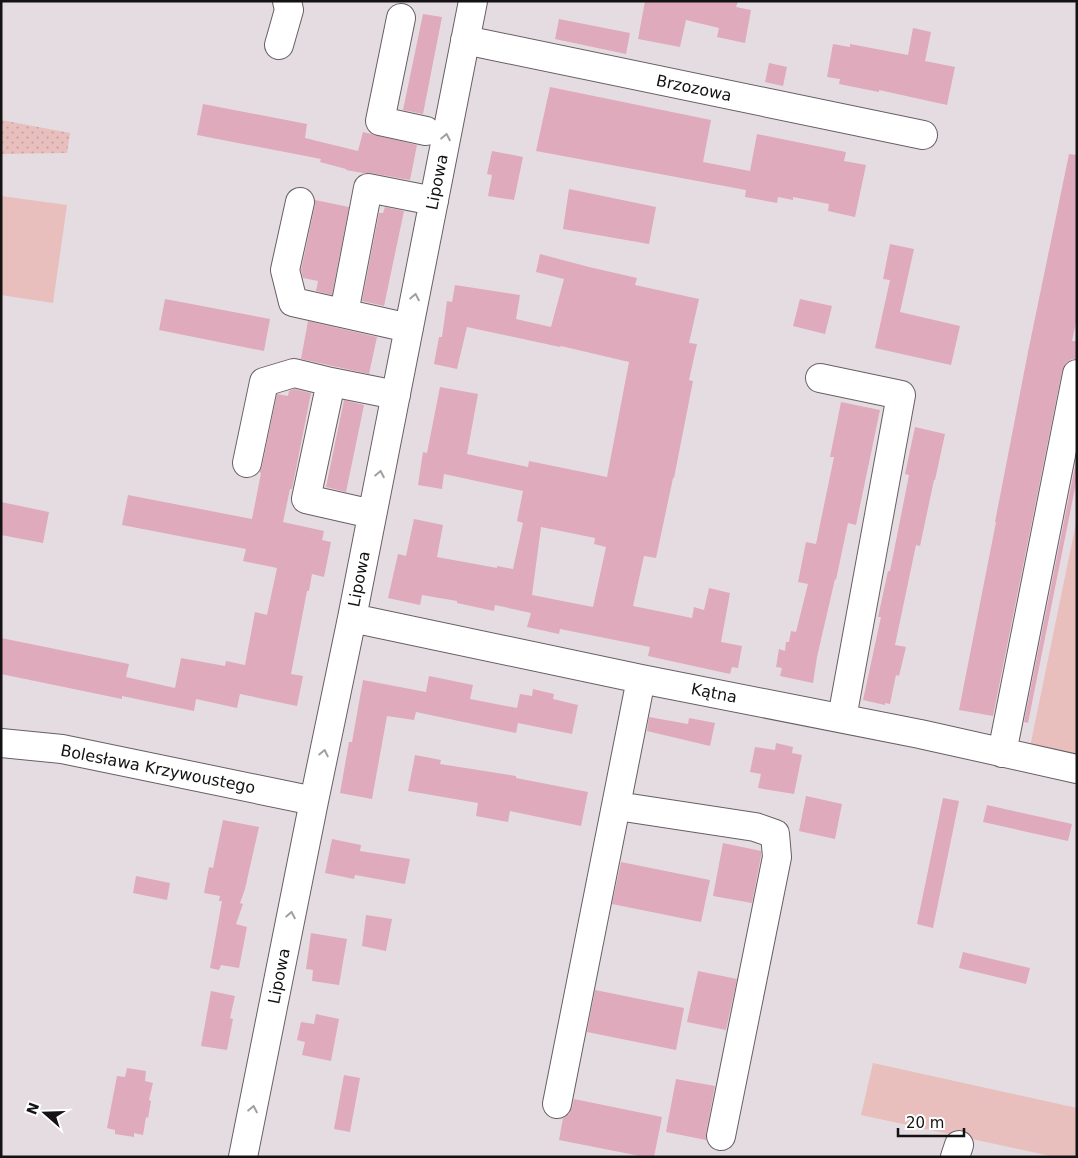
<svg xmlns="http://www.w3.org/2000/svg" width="1078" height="1158" font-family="'DejaVu Sans',sans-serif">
	<defs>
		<pattern id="park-dots" width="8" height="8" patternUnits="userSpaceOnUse" patternTransform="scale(1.25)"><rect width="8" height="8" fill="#e8bfbd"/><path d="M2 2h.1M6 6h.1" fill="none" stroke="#c6a3a2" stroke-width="1.8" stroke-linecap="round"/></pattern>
	</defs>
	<rect width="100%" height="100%" fill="#e5dce2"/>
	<!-- green -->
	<path fill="#e8bfbd" d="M1,196l66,9 -14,98 -52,-8z
		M1077,518v238l-47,-9z
		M873,1063l204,45v49h-22l-194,-42z"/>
	<!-- park -->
	<path fill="url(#park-dots)" d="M1,120l69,13 -3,20 -66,1z"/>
	<!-- building -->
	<path fill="#dfaabb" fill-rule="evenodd" d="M645,1h93l-2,6 15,3 -6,33 -28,-6 2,-9 -33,-8 -6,27 -42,-8z
		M423,14l19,3 -19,97 -20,-4z
		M559,19l71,14 -4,21 -71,-15z
		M913,28l18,4 -6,29 30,6 -8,38 -68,-15v2l-40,-8 1,-5 -13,-2 6,-33 17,3v-3l58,11z
		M769,63l18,4 -4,19 -18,-4z
		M550,87l161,33 -8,42 47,9 7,-37 89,18 -2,9 22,4 -11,52 -27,-6 1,-7 -36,-7v3l-15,-3 -1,6 -32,-6 1,-7 -210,-39z
		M203,104l104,20 -2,14 53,13 5,-19 54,13 -7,35 -39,-7h-8l-17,-3v-1l-26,-7 1,-3 -124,-24z
		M492,151l31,6 -9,43 -26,-4 4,-21 -5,-1z
		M1069,154l8,1v163l-5,23h5v18h-5l-6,4 -4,8 -69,345 -34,-6 37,-188h-1l33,-170z
		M569,189l87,18 -7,37 -86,-15z
		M315,200l34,7 -17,88 -16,-4 2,-10 -15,-3 -2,-8 14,-65z
		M385,207l19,4 -20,95 -22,-5 17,-88h4z
		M890,244l24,5 -14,63 60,14 -9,39 -76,-17 15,-68 -7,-1z
		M540,254l49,13 48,11 -2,7 64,14 -10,44 8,1 -8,36 4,1 -19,97h-1l-17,80 -12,-2 -11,50 59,12 2,-11 10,3 5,-22 21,5 -9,49 21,4 -4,22 -6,-1 -2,7 -82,-18 2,-9 -90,-18 -1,5 -32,-7 4,-14 -36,-8 -1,6 -37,-8v-2l-35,-6 -2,10 -32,-7 10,-44 8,2 8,-37 29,6 -6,32 60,11v-2l16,3 10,-46 -6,-2 6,-30 -79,-17 -2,15 -24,-4 5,-33 4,1 13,-66 38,7 -11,60 61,13 1,-6 78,16 22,-115 -68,-16 -1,1 -93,-20 -10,42 -23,-5 5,-27h3l5,-36 5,1 3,-17 65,10 -4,24 35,8 13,-48 -28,-7zM541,527l54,11 -1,6 12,3 -13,60 -61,-12z
		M165,299l105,20 -6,32 -105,-21z
		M800,299l32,7 -7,28 -32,-8z
		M308,321l69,16 -8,37 -68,-15z
		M294,389l17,4 -19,96h-2l-7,33 41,9 -2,9 9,2 -7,35 -12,-3 -3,17h-2l-16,83 12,2 -6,30 -57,-12 -3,14 -41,-9 -2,12 -72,-15v3l-121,-25v-36l128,26 -3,13 49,11 6,-30 44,8 1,-5 19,4 10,-53 12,3 10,-47 -34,-7 3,-12 -124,-24 6,-30 124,24 9,-46 -2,-1 3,-6 15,-72 11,2 1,-5z
		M344,400l20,5 -18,87 -20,-5z
		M841,402l39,8 -24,115 -8,-2 -12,57 -1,-1 -18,78 -4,26 -33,-7 2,-8 -6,-1 3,-18 6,2 1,-9h3l2,-11 5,1 12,-48 -10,-2 8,-40 10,2 18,-87h-4z
		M915,427l30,7 -10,46h-1l-14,66 -4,-1 -21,100 11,2 -7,29 -3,-1 -6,29 -5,-1v2l-22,-5 18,-83h-3l10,-46h2l19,-96 -4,-1z
		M1077,456v22l-49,245 -4,-1z
		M1,502l48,10 -6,31 -42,-8z
		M429,676l44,9 -3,14 47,9 3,-14 12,2 1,-7 21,5 -1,5 25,6 -6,29 -54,-11 -2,10 -100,-21 -2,8 -27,-4 -15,83 -32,-6 9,-51h3l11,-62 63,12z
		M649,717l39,7 1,-6 26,5 -5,23 -63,-15z
		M776,743l17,4 -1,6 10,2 -8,39 -36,-6 3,-14 -11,-2 5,-25 20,3z
		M415,755l26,5 -1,4 76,12v2l72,14 -7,34 -71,-15 -2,11 -32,-6 2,-13 -70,-12z
		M806,796l36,8 -7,35 -36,-8z
		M943,798l16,3 -26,127 -16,-4z
		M987,805l85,19 -4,17 -85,-19z
		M223,820l36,7 -14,62 -5,14 3,1 -7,20 11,3 -8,41 -18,-3 -2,5 -9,-2 12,-67h-3l1,-5 -16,-3 5,-26 4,1z
		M332,839l29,6 -1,6 50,8 -5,25 -50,-9 -1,4 -29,-6z
		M723,843l38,8v5l-9,47 -39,-7z
		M621,862l89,18 -9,42 -89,-18z
		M136,876l34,7 -3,17 -34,-7z
		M366,915l26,4 -6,32 -24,-5z
		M311,933l36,6 -8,46 -27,-4 1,-11 -7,-1z
		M963,952l67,16 -4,16 -67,-16z
		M698,971l39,8 -11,51 -39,-8z
		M595,990l89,18 -8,42 -89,-18z
		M211,991l24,5 -5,22 3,1 -6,31 -26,-4z
		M316,1014l23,5 -8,42 -29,-6 3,-13 -8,-2 4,-18 13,2z
		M127,1068l19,3 -1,10 8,2 -4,17 2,1 -3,17 -2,-1 -3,18 -9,-2v4l-19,-3v-4l-8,-2 10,-52 8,1z
		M344,1075l16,3 -10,54 -16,-3z
		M676,1079l39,7 -9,47v7l-40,-8z
		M574,1099l88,18 -8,40h-9l-86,-17 4,-22 6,-4 3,-7z"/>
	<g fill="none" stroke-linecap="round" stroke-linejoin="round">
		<!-- minor casing -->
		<g stroke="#675f65" stroke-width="30">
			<path id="minor" d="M401,18l-21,103 46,10
				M465,40l458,95
				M279,45l10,-35 -2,-9
				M300,202l-15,68 8,32 116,26
				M344,313l24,-125 66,13
				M820,378l81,17 -59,323
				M247,463l17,-81 30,-9 37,9
				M372,514l-66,-15 25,-117 65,13
				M352,618l289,61 279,55 157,35
				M1,743l61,6 252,52
				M1002,753l75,-379
				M617,806l138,21 20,7 2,23 -56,279
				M557,1104l84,-425
				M243,1157l71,-356 38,-183 121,-617
				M955,1157l4,-12"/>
		</g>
		<!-- minor -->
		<use href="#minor" stroke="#fff" stroke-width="28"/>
	</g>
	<!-- one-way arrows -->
	<defs><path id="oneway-chevron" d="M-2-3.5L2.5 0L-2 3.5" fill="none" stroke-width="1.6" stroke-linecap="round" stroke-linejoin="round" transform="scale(1.25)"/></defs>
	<g stroke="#a1a0a1">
		<use href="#oneway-chevron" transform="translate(446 137) rotate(-79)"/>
		<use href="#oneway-chevron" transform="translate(415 297) rotate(-79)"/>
		<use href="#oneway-chevron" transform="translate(380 474) rotate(-79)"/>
		<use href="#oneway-chevron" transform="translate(324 753) rotate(-78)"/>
		<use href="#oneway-chevron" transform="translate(291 915) rotate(-79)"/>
		<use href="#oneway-chevron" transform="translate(253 1109) rotate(-79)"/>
	</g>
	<g text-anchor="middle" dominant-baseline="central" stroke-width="5" stroke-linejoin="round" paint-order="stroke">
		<!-- street labels -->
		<g font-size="16" fill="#151214" stroke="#fff">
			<text transform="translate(694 88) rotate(12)">Brzozowa</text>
			<text transform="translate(437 182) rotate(-79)">Lipowa</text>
			<text transform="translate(359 579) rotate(-79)">Lipowa</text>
			<text transform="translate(714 693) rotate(11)">Kątna</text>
			<text transform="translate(158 769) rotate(11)">Bolesława Krzywoustego</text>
			<text transform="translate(279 976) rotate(-79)">Lipowa</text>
		</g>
	</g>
	<!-- border -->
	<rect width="1078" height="1158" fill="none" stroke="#151214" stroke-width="5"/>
	<!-- north arrow -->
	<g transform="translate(45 1113) rotate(290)" stroke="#ffffff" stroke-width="4" paint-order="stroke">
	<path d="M0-4L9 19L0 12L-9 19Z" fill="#151214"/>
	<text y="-8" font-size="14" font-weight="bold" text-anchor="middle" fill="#151214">N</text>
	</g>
	<!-- scale -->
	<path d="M898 1128v8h66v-8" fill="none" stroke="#151214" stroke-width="2.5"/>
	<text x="906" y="1128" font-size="15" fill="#151214" stroke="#ffffff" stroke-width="4" paint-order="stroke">20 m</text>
</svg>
